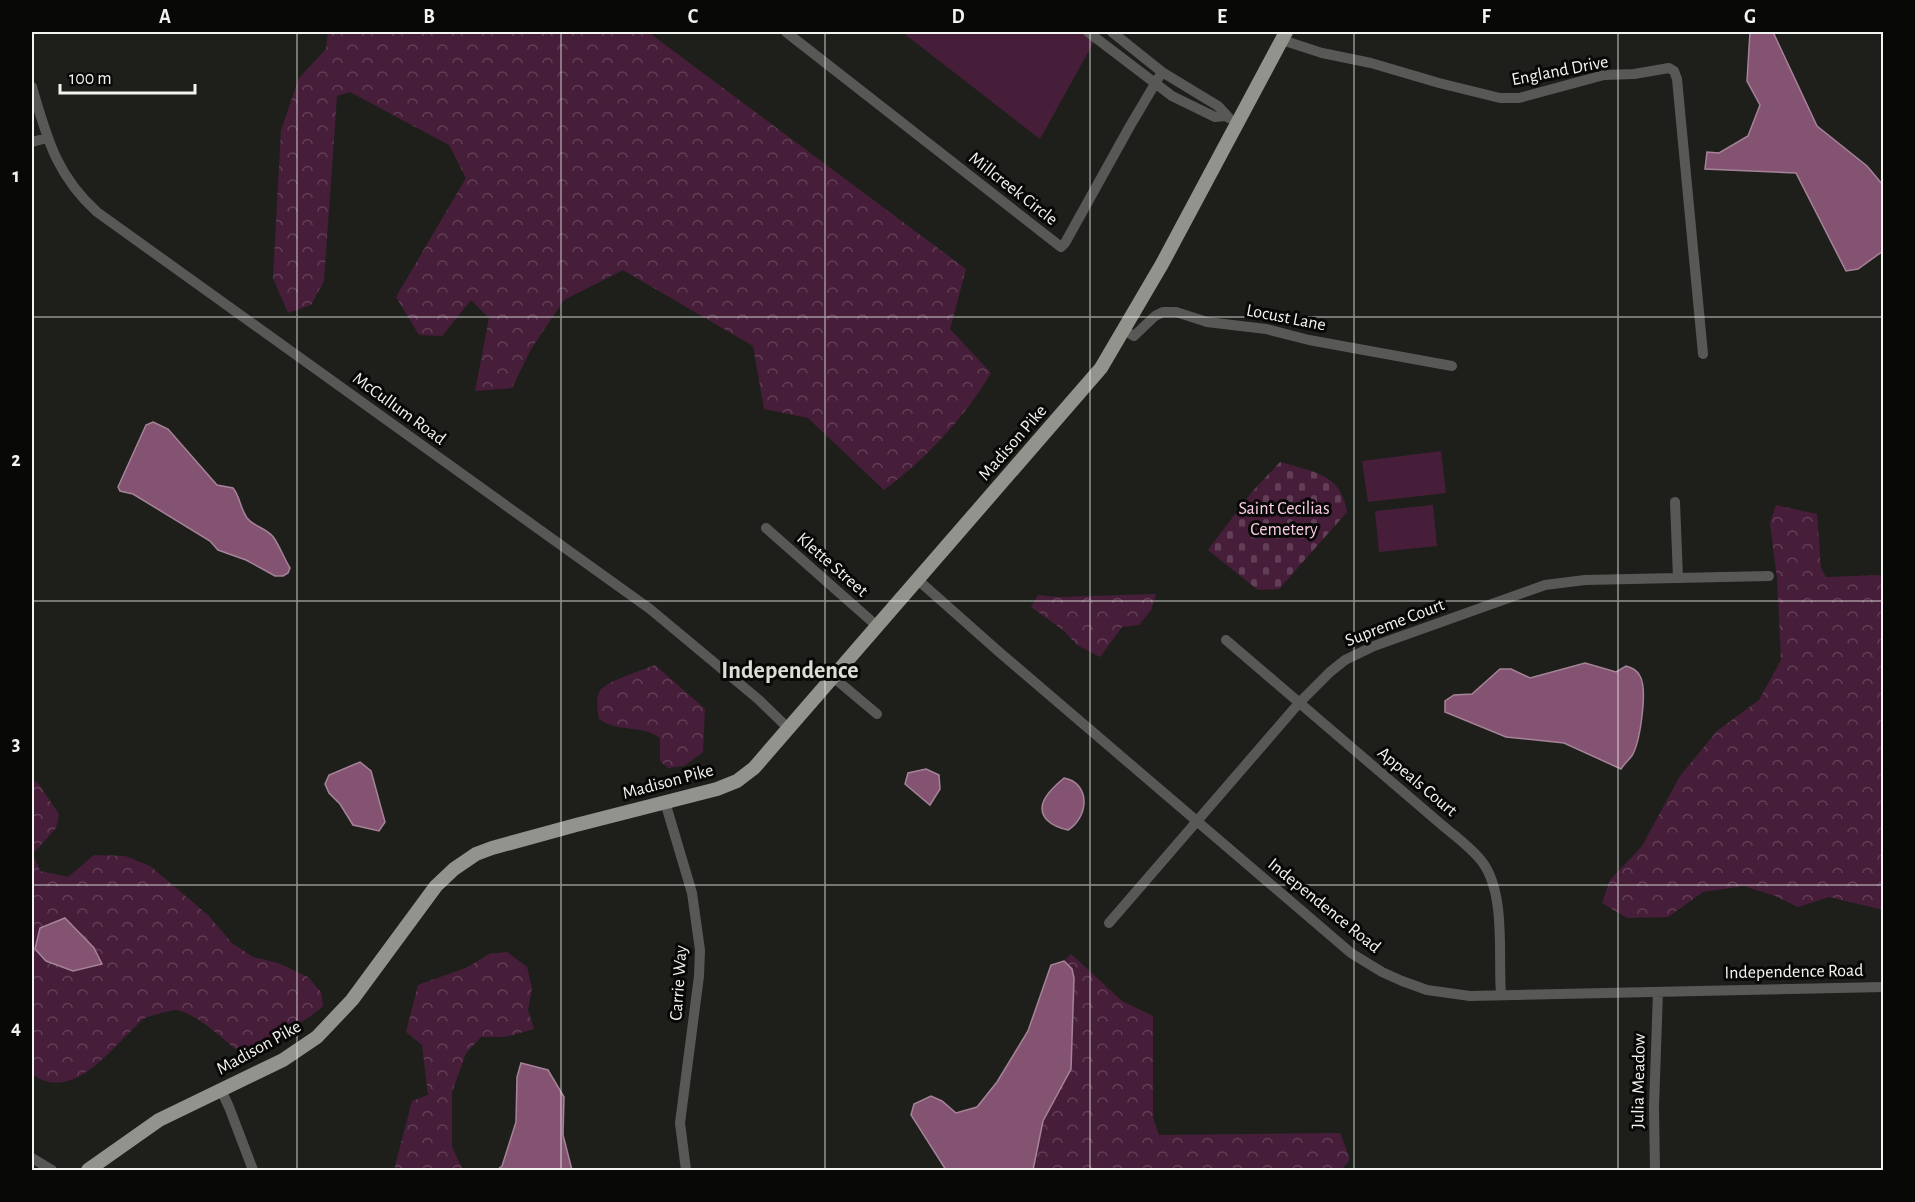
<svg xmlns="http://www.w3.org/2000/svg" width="1915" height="1202" font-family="'Alegreya Sans',sans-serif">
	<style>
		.green { fill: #471e39 }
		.forest { fill: url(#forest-crowns) }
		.cemetery { fill: url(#cemetery-stones) }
		.water { fill: #845372; stroke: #a58398; stroke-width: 1.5 }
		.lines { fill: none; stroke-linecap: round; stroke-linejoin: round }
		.minor { stroke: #585956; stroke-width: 10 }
		.major { stroke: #92938d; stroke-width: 14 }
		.grid { fill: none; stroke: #f3f4f0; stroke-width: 1.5; stroke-opacity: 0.55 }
		.labels { text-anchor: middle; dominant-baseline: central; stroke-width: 6; stroke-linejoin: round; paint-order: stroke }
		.street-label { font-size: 18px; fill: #f3f4f0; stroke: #080907 }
		.park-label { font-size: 18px; fill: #fbcce8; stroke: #080907 }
		.district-label { font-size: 24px; font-weight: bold; fill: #dcded6; stroke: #080907 }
		.neatline { fill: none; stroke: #f3f4f0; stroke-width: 2 }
		.grid-label { font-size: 20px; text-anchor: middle; font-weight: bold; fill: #f3f4f0 }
	</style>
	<defs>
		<pattern id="forest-crowns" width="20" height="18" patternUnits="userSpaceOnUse" patternTransform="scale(1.5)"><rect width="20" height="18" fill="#471e39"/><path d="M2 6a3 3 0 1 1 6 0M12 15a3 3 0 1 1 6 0" fill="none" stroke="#623f56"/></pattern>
		<pattern id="cemetery-stones" width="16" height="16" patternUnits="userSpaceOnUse" patternTransform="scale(1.5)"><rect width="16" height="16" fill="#471e39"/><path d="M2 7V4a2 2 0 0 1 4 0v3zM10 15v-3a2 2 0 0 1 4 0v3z" fill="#623f56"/></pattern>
	</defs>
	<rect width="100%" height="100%" fill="#1e1f1a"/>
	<!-- green -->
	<path class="green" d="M902,32H1088L1096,38L1040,139Z
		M1441,451L1446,493L1368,502L1362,461Z
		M1433,505L1437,546L1379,552L1375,511Z"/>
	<!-- forest -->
	<path class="forest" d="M328,32H648L966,269L950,329L991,373C965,417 925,460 884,490L808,418L764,409L753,346L623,270L564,300L531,349L512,388L475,391L489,318L471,300L442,336L419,335L396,297L466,178L449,145L350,92L337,96L324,281L311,305L288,313L273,278L281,130L299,78L326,49Z
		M1776,505L1817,514L1821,568L1826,577L1883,575V910L1829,897L1798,907L1775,896L1744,886L1703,892L1668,917L1627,918L1602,903L1610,880L1642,846L1680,776L1717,731L1759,700L1781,660L1777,578L1770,523Z
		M1156,594L1151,610L1139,625L1122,627L1100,657L1077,645L1063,630L1031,607L1038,595L1058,597Z
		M655,665L705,709L703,752L684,766L668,768L660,761V738C641,724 618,733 599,719C598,711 595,699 600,691C606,681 643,670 655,665Z
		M32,779L38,783L59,814L56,828L33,854L40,871L68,877L94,855L125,856L150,866L208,915L232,943L253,957L278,963L308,977L321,992L323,1006C300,1028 268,1036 241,1054C227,1042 195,1012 176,1010C172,1010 149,1016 145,1018C140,1021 135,1027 131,1031C106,1055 70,1102 32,1074Z
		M507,952L527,967L532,988L528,1010L534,1029L505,1037H481L466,1053L452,1092V1147L463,1170H394L412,1101L428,1095L422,1045L406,1032L418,985L468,967L489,954Z
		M1071,954L1122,1001L1153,1016V1117L1159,1135L1340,1133L1350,1159L1342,1170H1033L1043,1121L1071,1069L1072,969L1064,961Z"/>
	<!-- cemetery -->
	<path class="cemetery" d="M1280,462C1313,472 1341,473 1347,512L1279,589L1258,590L1208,550L1251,493Z"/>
	<!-- water -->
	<path class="water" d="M1750,32H1773L1817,126L1867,166L1883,185V251L1858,269L1846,271L1796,173L1705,169L1707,152L1719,153L1748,136L1760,105L1747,81Z
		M153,422L168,429L217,485L233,488C240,496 240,508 247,518C254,527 267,528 274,538C280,547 284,558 290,568L288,573L283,576H275L246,560L218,550L210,541L133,494L120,491L118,487L146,425Z
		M1585,663L1616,672L1626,666C1632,668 1637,670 1640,676C1648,690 1640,740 1633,754C1630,759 1624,764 1621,769L1564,743L1506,737L1445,712V701L1454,695L1472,694L1500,669H1511L1530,678Z
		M360,762L371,771L385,822L379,831L353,825L340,804L329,793L325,784L329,775Z
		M926,769L939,775L940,789L930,805L905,784L908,773Z
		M1064,778C1091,783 1089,817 1068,830C1059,828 1053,826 1047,820C1033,805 1052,788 1064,778Z
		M65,918L94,948L102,964L73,971L46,961L35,949L40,928Z
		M1064,961L1072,969L1074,978L1071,1069L1043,1121L1033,1170H946L911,1115L914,1104L931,1096L942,1101L956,1113L977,1107L997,1082L1028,1031L1051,965Z
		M521,1063L548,1070L564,1097L563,1135L572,1170H497L502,1166L516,1122L517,1077Z"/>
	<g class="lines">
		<!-- minor -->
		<path class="minor" d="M786,32L1061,247L1065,243L1130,126L1162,72
			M1088,32L1172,96L1215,117L1225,116
			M1112,32L1162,72L1218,106L1229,118
			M1282,40L1322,53L1371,63L1439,83L1500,98H1519L1604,75L1634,74L1669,68L1674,71L1677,79L1703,354
			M32,87C47,138 56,175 97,212L650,609L758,699L789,729
			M32,142L47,138
			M1124,330L1134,336L1155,316L1163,312H1176L1207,322L1266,329L1309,340L1452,366
			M1675,502L1678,578
			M766,528L877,626
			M918,580L998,651L1351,953L1382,972L1402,981L1427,990L1470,996L1884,987
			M1226,640L1442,825C1456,837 1473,849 1483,863C1506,895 1498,957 1501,995
			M833,677L877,714
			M665,802L692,893L700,950L699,976L680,1123L686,1170
			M1109,923L1299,703L1330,672L1345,660L1374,646L1545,585L1585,580L1769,576
			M221,1090L229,1107L253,1170
			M32,1158L52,1170
			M1655,1170L1654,1107L1658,992"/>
		<!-- major -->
		<path class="major" d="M88,1170L159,1120L283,1060L317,1037L352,1000L436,886L454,869L476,854L492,848L576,825L717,789L737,781L754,768L1101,368L1162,264L1286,32"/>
	</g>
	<!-- grid -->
	<path class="grid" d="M297,32V1170M561,32V1170M825,32V1170M1090,32V1170M1354,32V1170M1618,32V1170M32,317H1884M32,601H1884M32,885H1884"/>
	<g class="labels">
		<!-- street labels -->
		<g class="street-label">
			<text transform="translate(1560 71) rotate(-11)">England Drive</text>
			<text transform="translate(1013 189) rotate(38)">Millcreek Circle</text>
			<text transform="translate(1286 318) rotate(11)">Locust Lane</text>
			<text transform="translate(399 409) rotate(36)">McCullum Road</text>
			<text transform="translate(1013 443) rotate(-49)">Madison Pike</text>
			<text transform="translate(832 565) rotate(41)">Klette Street</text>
			<text transform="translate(1395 623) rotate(-21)">Supreme Court</text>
			<text transform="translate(668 782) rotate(-15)">Madison Pike</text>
			<text transform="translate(1417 782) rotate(40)">Appeals Court</text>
			<text transform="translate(1324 906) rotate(39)">Independence Road</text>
			<text transform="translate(1794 972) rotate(-1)">Independence Road</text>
			<text transform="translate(679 983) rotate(-86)">Carrie Way</text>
			<text transform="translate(259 1048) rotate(-29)">Madison Pike</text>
			<text transform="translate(1639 1081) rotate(-89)">Julia Meadow</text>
		</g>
		<!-- park labels -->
		<g class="park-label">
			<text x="1284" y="509">Saint Cecilias<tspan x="1284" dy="21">Cemetery</tspan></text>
		</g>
		<!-- district labels -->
		<g class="district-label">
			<text x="790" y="671">Independence</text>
		</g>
	</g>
	<!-- border -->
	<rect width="1915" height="1202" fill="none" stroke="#080907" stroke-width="66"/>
	<!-- scale -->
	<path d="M60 84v9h135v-9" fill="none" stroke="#f3f4f0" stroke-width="3"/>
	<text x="69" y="84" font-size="18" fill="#f3f4f0" stroke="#080907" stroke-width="4.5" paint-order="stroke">100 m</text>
	<rect x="33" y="33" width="1849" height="1136" class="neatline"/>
	<g class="grid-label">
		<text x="165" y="23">A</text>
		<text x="429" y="23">B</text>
		<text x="693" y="23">C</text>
		<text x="958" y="23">D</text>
		<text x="1222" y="23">E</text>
		<text x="1486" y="23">F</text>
		<text x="1750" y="23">G</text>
		<text x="16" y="182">1</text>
		<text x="16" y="466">2</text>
		<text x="16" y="750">3</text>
		<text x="16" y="1034">4</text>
	</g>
</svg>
